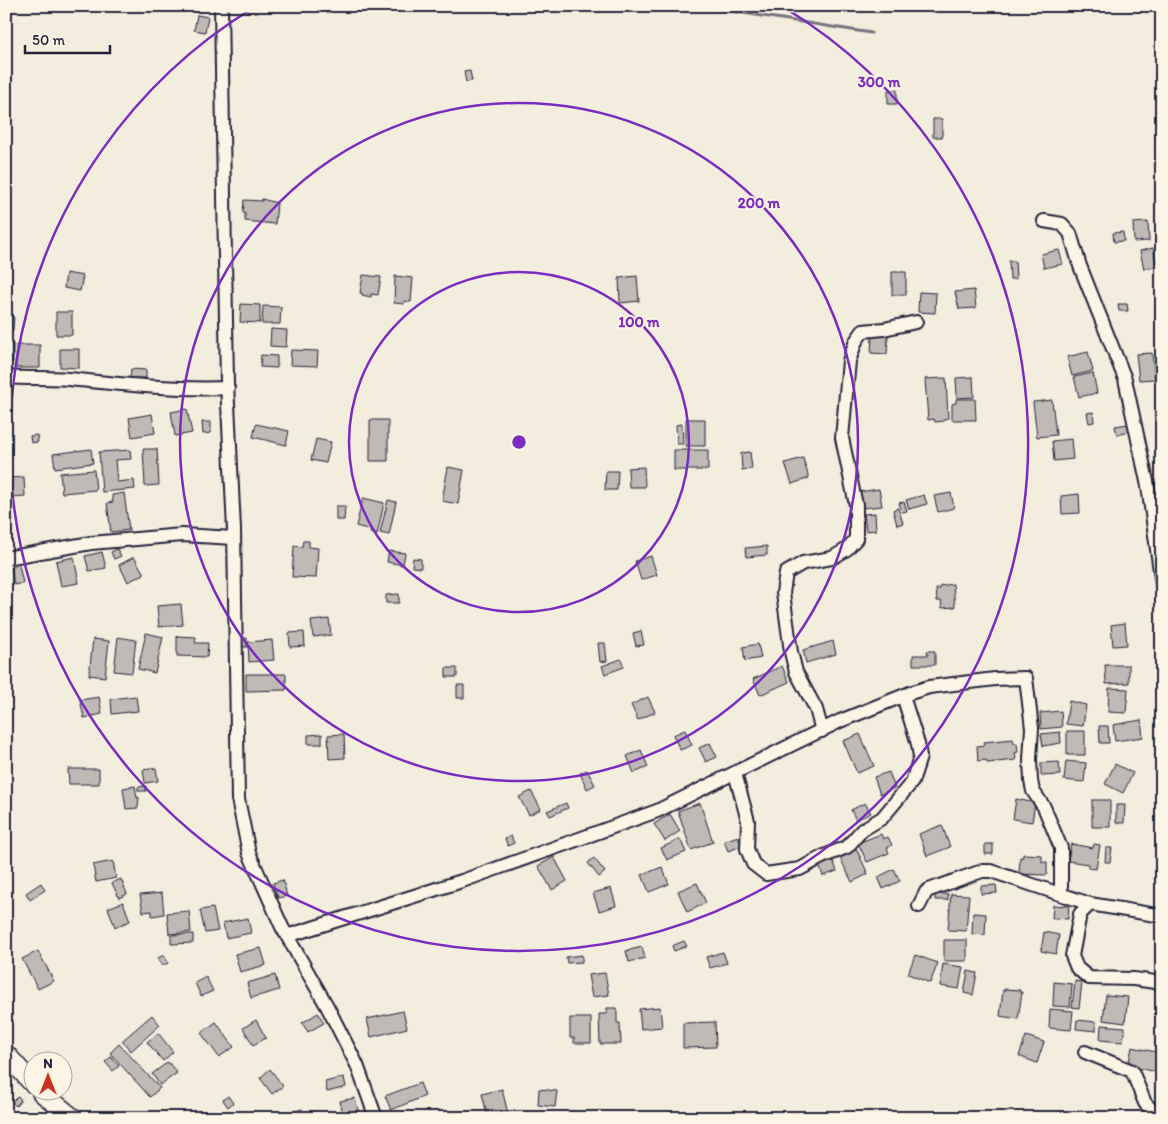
<svg xmlns="http://www.w3.org/2000/svg" width="1168" height="1124" font-family="Itim,sans-serif">
	<style>
		.lines { fill: none; stroke-linecap: round; stroke-linejoin: round }
		.stream { stroke: #75727b; stroke-width: 3 }
		.building { fill: #bfbab6; stroke: #22223b }
		.street-casing { stroke: #22223b; stroke-width: 16 }
		.secondary-casing { stroke: #22223b; stroke-width: 21 }
		.street { stroke: #fcf5e5; stroke-width: 12 }
		.secondary { stroke: #fcf5e5; stroke-width: 18 }
		.ring { fill: none; stroke: #7b2cbf; stroke-width: 2.5 }
		.centre { fill: #7b2cbf; stroke: #fcf5e5; stroke-width: 2.5 }
		.ring-label { font-size: 15px; text-anchor: middle; font-weight: bold; fill: #7b2cbf; stroke: #fcf5e5; stroke-width: 4; stroke-linejoin: round; paint-order: stroke }
	</style>
	<rect width="100%" height="100%" fill="#f3edde"/>
	<filter id="ink" filterUnits="userSpaceOnUse"><feTurbulence type="fractalNoise" baseFrequency=".02" numOctaves="2"/><feDisplacementMap in="SourceGraphic" scale="10" xChannelSelector="R" yChannelSelector="G"/><feConvolveMatrix kernelMatrix="1 2 1 2 8 2 1 2 1" color-interpolation-filters="sRGB"/></filter>
	<g filter="url(#ink)">
		<g class="lines">
			<!-- stream -->
			<path class="stream" d="M699,6L871,33"/>
		</g>
		<!-- building -->
		<path class="building" d="M197,15L208,17L205,32L194,30Z
			M470,71L472,81L466,82L464,72Z
			M888,90H897V104H888Z
			M933,119H942V137H933Z
			M262,199L277,203L275,224L245,221V213H243L244,200L262,201Z
			M1148,222L1149,241L1134,242L1133,223Z
			M1123,232L1124,241L1114,242L1113,233Z
			M1153,248L1157,266L1144,269L1140,251Z
			M1059,250L1063,264L1044,268L1041,254Z
			M1009,261H1015L1016,279H1010Z
			M892,272H906V295H892Z
			M66,273L83,276L80,291L64,288Z
			M363,275L381,277L378,295L371,294V297L362,295V293H360Z
			M395,276L413,278L411,302L404,301V304L394,303Z
			M637,276L639,301L620,303L619,278Z
			M974,290L976,308L959,309L955,292Z
			M919,292L936,293L935,313L918,312Z
			M241,304L260,305V323L240,322Z
			M1118,304H1127L1128,311H1119Z
			M263,306L281,307L280,324H262Z
			M56,312H72V335H56Z
			M10,317H14L13,330L9,329Z
			M271,329L287,330L286,347L270,346Z
			M872,336H888L887,354L871,353Z
			M6,344H13V362H6Z
			M16,345H40V368H16Z
			M60,349H79V368L60,367Z
			M291,350L318,351L317,366L290,365Z
			M1088,352L1093,371L1072,376L1067,357Z
			M1152,353L1155,379L1139,380L1136,354Z
			M261,355L277,356V368L260,367Z
			M131,369L146,370V378H130Z
			M1093,373L1097,393L1079,397L1074,377Z
			M973,377L974,397L957,398L956,378Z
			M946,378L948,418L944,419V421L935,422L934,419L928,420L925,379Z
			M956,399H975L976,420H952V404L956,403Z
			M1052,400L1056,435L1037,437L1033,402Z
			M187,409L192,433L175,436L171,412Z
			M1093,412L1094,422L1089,423L1087,413Z
			M152,414L155,433L132,437L129,418Z
			M686,419H705V446H686Z
			M370,420H388V461H370Z
			M202,422H211V433L203,434Z
			M256,424L289,431L286,445L253,437Z
			M682,424L683,444H677L676,425Z
			M1128,424L1129,432L1117,435L1115,426Z
			M37,435L38,442L31,443L30,436Z
			M316,439L331,442L326,463L311,460Z
			M1071,439L1073,459L1054,461L1052,441Z
			M91,449L93,463L55,468L53,454Z
			M143,449H157L159,485L145,486Z
			M130,450L131,459L115,460L117,482L134,480L135,489L102,492L99,452Z
			M674,450H708V470H674Z
			M750,452L752,469L742,470L741,453Z
			M803,458L809,478L792,484L785,463Z
			M448,467L464,470L458,504L442,501Z
			M644,467L645,487H629L628,468Z
			M94,470L96,490L62,493L60,473Z
			M606,471H618L617,490H605Z
			M24,477L25,496L12,497L10,478Z
			M879,489L882,506L862,508L859,492Z
			M124,493L129,530L111,532L107,503L113,502L112,495Z
			M951,493L954,508L938,512L934,496Z
			M1079,494L1080,513L1062,514L1061,496Z
			M924,495L927,504L909,509L906,500Z
			M363,498L384,503L377,535L370,533L371,530L356,526Z
			M388,500L396,502L389,535L380,533Z
			M904,502L907,511L902,512L899,503Z
			M6,504H12L13,524L6,525Z
			M336,506H345L344,520H336Z
			M898,508L903,523L897,525L893,510Z
			M875,513L876,530L866,531L864,514Z
			M303,541H309V547L318,548L316,578L292,577L294,546L302,547Z
			M767,546V555L746,557L745,548Z
			M117,549L121,556L114,559L111,552Z
			M389,551L405,553L403,565L387,562Z
			M102,552L106,568L89,571L85,556Z
			M651,556L657,575L641,580L635,561Z
			M74,557L79,583L61,586L56,561Z
			M134,557L144,574L128,582L119,565Z
			M413,558L421,559V568L412,567Z
			M19,565L23,583L14,585L11,567Z
			M953,584L955,607L942,608L941,601H937L936,589H940V586Z
			M399,594V603H386V595Z
			M181,604L183,625L159,627L157,606Z
			M329,619L331,635L313,637L311,621Z
			M1125,623L1127,645L1113,646L1111,625Z
			M641,631L644,645L636,646L633,633Z
			M304,632L305,646L290,647L289,633Z
			M146,633L163,637L155,673L138,669Z
			M177,636L196,637L195,643H208L207,657L177,656Z
			M118,637L136,640L132,673L114,671Z
			M241,638H247V647H241Z
			M93,639L109,641L105,677L89,675Z
			M272,640L274,660L249,662L248,642Z
			M833,641L836,654L806,663L803,650Z
			M598,643H605L607,661L600,662Z
			M758,644L761,658L745,661L743,647Z
			M927,651H935V665H913V655H928Z
			M621,659L624,667L605,674L602,666Z
			M1105,665H1129V683L1106,684Z
			M782,666L789,682L760,695L753,679Z
			M446,668H457V677H446Z
			M246,674H286V690L246,691Z
			M457,685H464V698H457Z
			M1109,688L1128,689L1126,713L1108,712Z
			M136,696L138,711L112,714L111,699Z
			M99,697L102,714L84,718L80,700Z
			M648,697L655,712L638,720L631,705Z
			M1069,701L1086,705L1083,726L1066,724Z
			M1061,711L1062,727L1041,729L1040,713Z
			M1141,720L1143,737L1115,741L1113,725Z
			M1099,726H1108L1109,743H1100Z
			M685,730L692,745L680,750L673,735Z
			M1067,731H1085V755H1067Z
			M1060,732L1061,743L1043,746L1041,734Z
			M322,734V744H308V735Z
			M344,734L345,758L329,759L328,735Z
			M860,734L874,766L857,773L843,741Z
			M1013,739L1014,743H1017L1018,752L1015,753L1016,760L987,763L986,760L978,761L977,746L985,745L984,742Z
			M710,743L717,757L706,762L699,748Z
			M641,750L648,767L634,773L627,756Z
			M1066,761L1086,763L1084,782L1064,780Z
			M1059,762L1060,775L1041,776V763Z
			M1115,764L1133,773L1123,793L1105,784Z
			M156,768L158,781L145,783L143,770Z
			M68,769H99V784H69Z
			M587,770L595,785L587,789L580,773Z
			M889,772L895,788L880,794L874,777Z
			M135,786L137,798L139,797L138,808L126,809L123,788Z
			M146,786V791H138V787Z
			M531,791L541,809L529,815L519,797Z
			M1016,799L1035,803L1032,822L1013,819Z
			M1092,800H1110V827H1092Z
			M566,803L568,808L550,816L547,811Z
			M700,803L713,842L691,850L678,811Z
			M865,803L871,813L856,820L851,810Z
			M1116,805H1125L1124,823H1116Z
			M670,814L680,831L665,841L654,824Z
			M942,825L950,847L927,856L919,834Z
			M881,834L883,839L888,837L892,845L887,848L889,853L867,862L858,843Z
			M511,836L514,843L508,846L505,839Z
			M738,836L742,846L728,851L724,841Z
			M680,839L686,852L667,860L661,848Z
			M985,844H993V854H985Z
			M1071,844L1093,848L1094,844L1100,845L1096,869L1088,868V864L1068,861Z
			M856,848L868,874L852,882L839,856Z
			M1106,848H1112L1110,862H1105Z
			M1023,854L1042,855V862H1047V875L1019,874L1020,857H1023Z
			M554,857L567,881L552,890L538,866Z
			M594,858L605,872L599,877L588,863Z
			M113,861L116,878L96,882L93,865Z
			M833,861L837,871L823,876L819,865Z
			M662,867L669,884L649,892L642,875Z
			M894,869L900,881L883,889L878,877Z
			M121,879L127,894L119,898L112,883Z
			M283,880L287,896L278,898L273,883Z
			M41,883L45,890L30,900L26,893Z
			M697,883L706,903L687,912L678,891Z
			M996,885L997,893L981,894V886Z
			M611,888L616,906L599,911L593,893Z
			M162,893L164,914L152,916V911L143,912L140,895Z
			M935,894H948V900H935Z
			M951,894L969,895L966,931L948,930Z
			M123,902L130,921L115,927L108,908Z
			M1053,905L1069,906L1068,919L1052,918Z
			M213,908L218,931L205,933L200,910Z
			M189,911L191,932L169,934L167,913Z
			M973,913L986,914L985,935L972,934Z
			M248,918L251,933L226,938L223,923Z
			M1044,932L1059,935L1056,954L1041,951Z
			M193,934V943L171,944V935Z
			M944,940H967V961H944Z
			M684,941L687,946L674,951L672,946Z
			M642,947L645,958L629,962L626,951Z
			M261,948L266,965L240,972L235,954Z
			M38,951L54,981L38,989L22,959Z
			M723,952L727,963L710,968L706,957Z
			M164,955L168,963L162,966L158,958Z
			M582,955V962L567,963L566,957Z
			M915,955L938,963L930,983L908,974Z
			M943,964L963,967L959,989L940,986Z
			M968,971L977,973L973,995L964,993Z
			M605,973L609,995L592,997L588,975Z
			M275,975L279,990L251,998L247,983Z
			M206,977L213,991L201,996L195,983Z
			M1075,981L1082,982L1079,1008L1072,1007Z
			M1054,982L1072,984L1070,1007L1053,1006Z
			M1005,989L1020,990L1019,992H1022L1018,1019L1000,1016L1003,990H1005Z
			M1106,995L1128,997L1125,1023L1103,1020Z
			M660,1007L662,1027L641,1029L639,1009Z
			M607,1008H617V1023H620L621,1044H600L599,1014H607Z
			M1050,1009L1073,1011L1071,1030L1049,1028Z
			M403,1011L407,1028L371,1037L367,1019Z
			M318,1013L324,1023L308,1032L302,1023Z
			M152,1015L160,1025L131,1051L122,1041Z
			M570,1018H591V1043H574V1038H570Z
			M256,1020L266,1038L253,1045L243,1028Z
			M1077,1020L1096,1022V1031L1076,1029Z
			M216,1022L234,1047L219,1057L201,1033Z
			M715,1022L716,1047L683,1048V1023Z
			M1101,1025L1125,1027L1123,1042L1100,1040Z
			M158,1033L173,1052L163,1061L147,1042Z
			M1026,1036L1044,1042L1037,1063L1019,1056Z
			M119,1044L160,1088L150,1097L110,1053Z
			M1132,1047L1161,1053L1157,1072L1128,1066Z
			M111,1057L119,1066L113,1071L105,1062Z
			M168,1062L177,1073L160,1085L152,1074Z
			M270,1069L283,1086L272,1094L260,1078Z
			M344,1077L346,1087L327,1092L325,1082Z
			M420,1083L425,1096L391,1110L385,1096Z
			M502,1089L509,1118H488L482,1094Z
			M539,1089L557,1091L555,1107L538,1105Z
			M18,1096L21,1100L16,1106L12,1102Z
			M228,1096L233,1103L228,1107L223,1100Z
			M355,1098L359,1114L344,1118L340,1101Z
			M302,1109L305,1118H275V1117Z
			M1108,1112L1122,1118H1105Z"/>
		<g class="lines">
			<defs>
				<path id="street" d="M221,6L227,383L234,530L238,799L249,853L282,927L327,1006L357,1065L376,1118
					M1044,221L1062,224L1070,233L1080,266L1125,379L1148,486L1162,585
					M6,377C30,379 55,377 79,380C129,385 177,390 228,388
					M6,558L91,543L182,535L234,538
					M822,731L816,709L796,672L791,652L783,593L786,573L803,563L832,558L847,549L856,539V505L842,438L849,361L856,341L863,331L884,329L916,322
					M735,773L748,821L747,849L753,864L766,874L800,869L822,857L847,847L862,830L882,818L912,782L920,757L918,744L903,696
					M1090,904L1080,914L1072,956L1077,968L1089,978L1134,979L1162,983
					M919,906L926,892L929,890L982,871H991L1090,904L1162,916
					M287,936L462,881L657,811L840,721L910,693L929,687L995,679L1026,678L1032,728L1030,759L1031,781L1033,791L1044,807L1061,848V894
					M1085,1052L1132,1071L1145,1103L1160,1118"/>
				<path id="secondary" d="M6,1054L32,1083
					M41,1092L73,1118"/>
			</defs>
			<!-- street casing -->
			<use href="#street" class="street-casing"/>
			<!-- secondary casing -->
			<use href="#secondary" class="secondary-casing"/>
			<!-- street -->
			<use href="#street" class="street"/>
			<!-- secondary -->
			<use href="#secondary" class="secondary"/>
		</g>
	</g>
	<!-- distance rings -->
	<g class="ring">
		<circle cx="519" cy="442" r="170"/>
		<circle cx="519" cy="442" r="339"/>
		<path d="M785 8A509 509 0 1 1 253 8"/>
	</g>
	<circle cx="519" cy="442" r="8" class="centre"/>
	<g class="ring-label">
		<text x="879" y="87">300 m</text>
		<text x="759" y="208">200 m</text>
		<text x="639" y="327">100 m</text>
	</g>
	<!-- margin -->
	<rect width="1168" height="1124" fill="none" stroke="#fcf5e5" stroke-width="25"/>
	<rect x="12" y="12" width="1143" height="1099" fill="none" stroke="#22223b" stroke-width="2" filter="url(#ink)"/>
	<!-- north arrow -->
	<g transform="translate(48 1076)"><circle r="24" fill="#fcf5e5" stroke="#a5a1a1"/>
	<path d="M0-4L9 19L0 12L-9 19Z" fill="#c8321e"/>
	<text y="-8" font-size="14" font-weight="bold" text-anchor="middle" fill="#22223b">N</text>
	</g>
	<!-- scale -->
	<path d="M25 45v8h85v-8" fill="none" stroke="#22223b" stroke-width="2.5"/>
	<text x="32" y="45" font-size="15" fill="#22223b" stroke="#fcf5e5" stroke-width="4" paint-order="stroke">50 m</text>
</svg>
